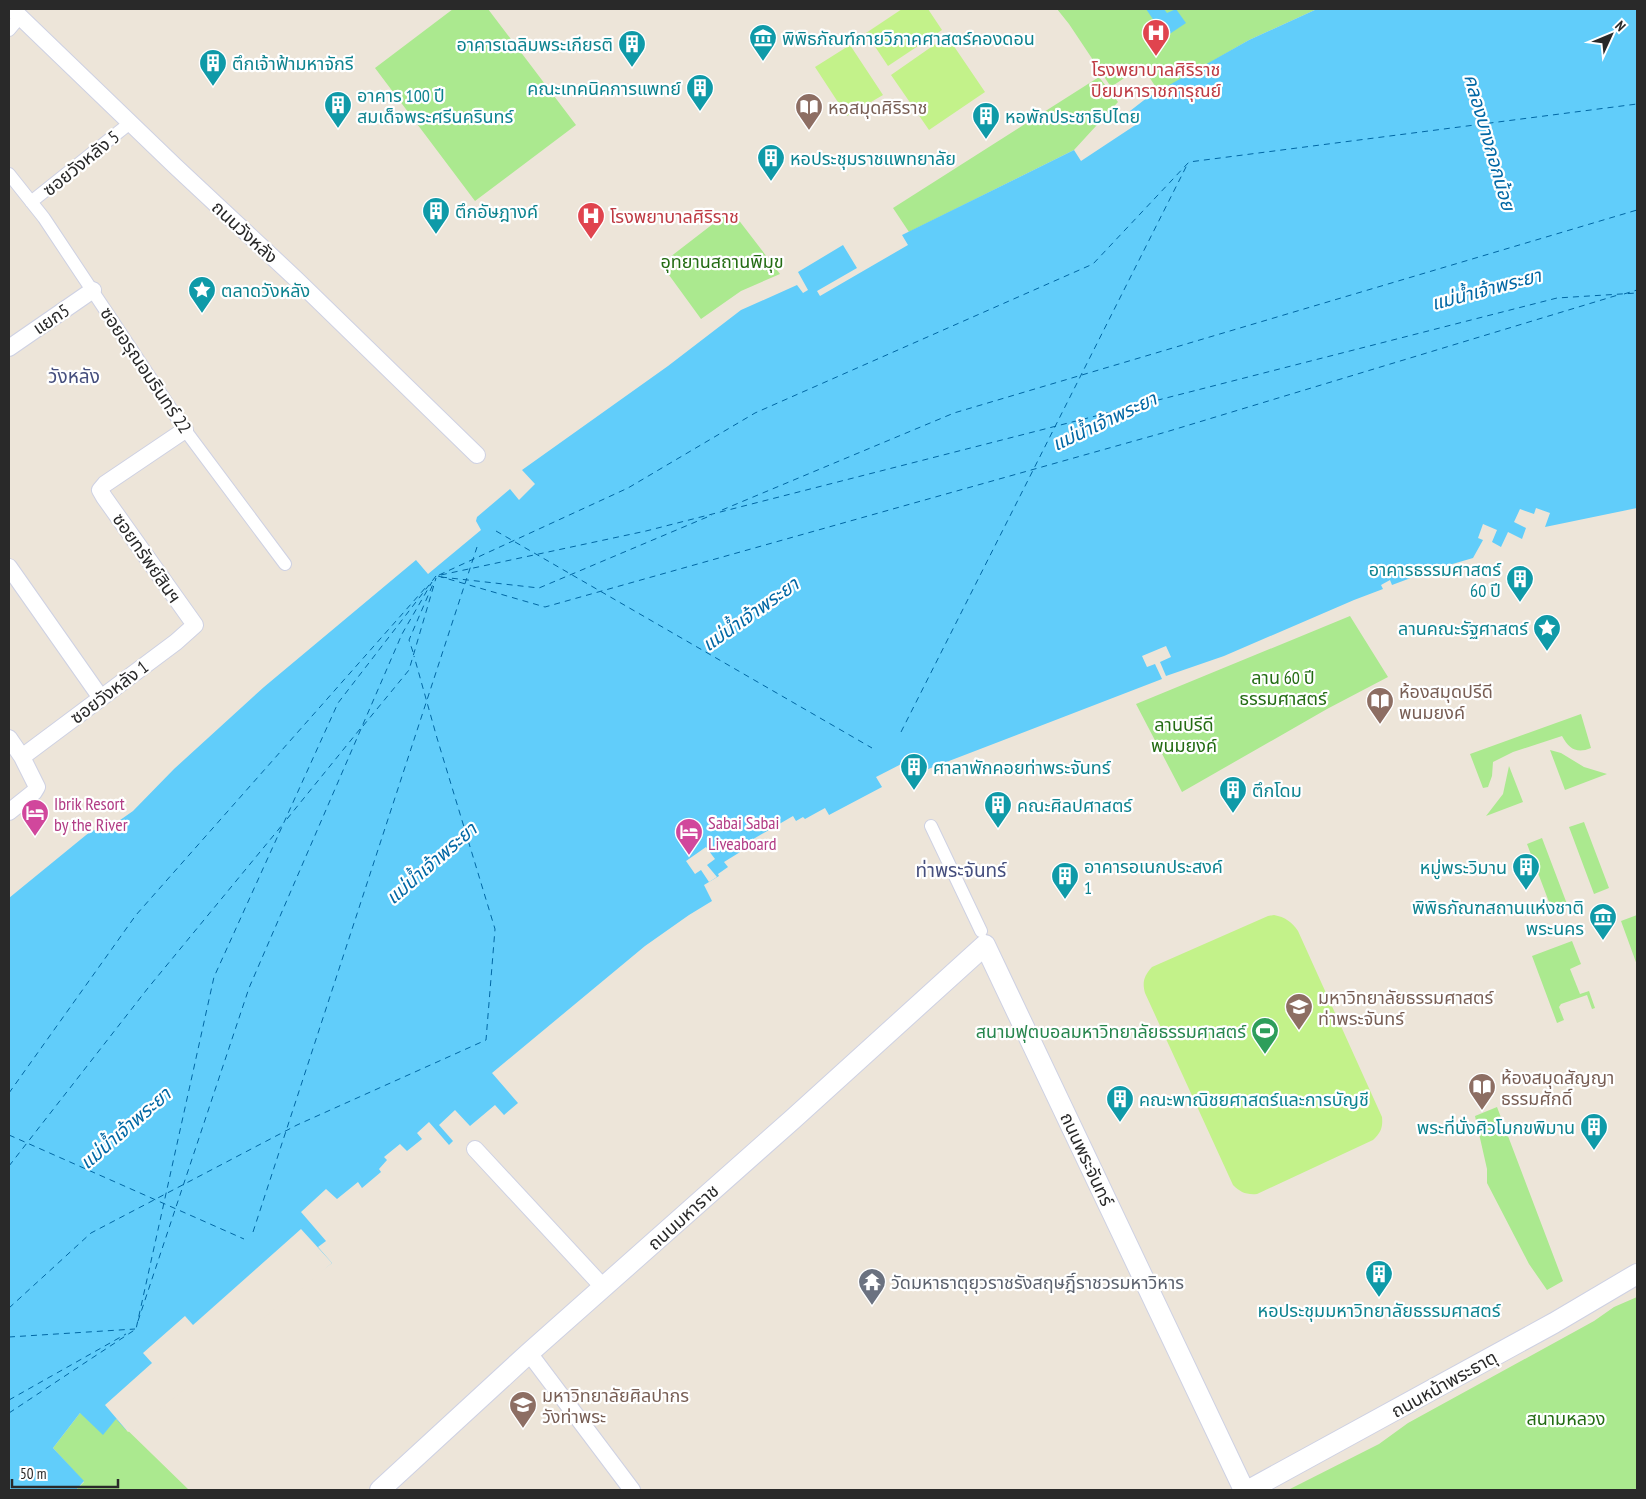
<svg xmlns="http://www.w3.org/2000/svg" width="1646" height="1499" font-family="'PT Sans Narrow','Noto Sans Thai',sans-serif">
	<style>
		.green { fill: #abe98f }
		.pitch { fill: #c3f28a }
		.water { fill: #61cdfa }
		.pier { fill: #ede5d9 }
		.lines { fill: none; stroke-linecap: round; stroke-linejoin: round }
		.ferry { stroke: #0167a4; stroke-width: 1; stroke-dasharray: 6 5; stroke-linecap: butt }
		.pedestrian-casing { stroke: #ced1e3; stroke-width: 14 }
		.minor-casing { stroke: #ced1e3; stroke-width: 18 }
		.tertiary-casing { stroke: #ced1e3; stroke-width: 22 }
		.pedestrian { stroke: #fff; stroke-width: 12 }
		.minor { stroke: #fff; stroke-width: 16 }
		.tertiary { stroke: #fff; stroke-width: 20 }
		.labels { text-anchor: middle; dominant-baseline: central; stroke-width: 4.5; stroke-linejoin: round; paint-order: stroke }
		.culture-label { font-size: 18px; fill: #0d838f; stroke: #fff; text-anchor: start }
		.health-label { font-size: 18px; fill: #be3a42; stroke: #fff }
		.education-label { font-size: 18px; fill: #785e54; stroke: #fff; text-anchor: start }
		.street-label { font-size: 18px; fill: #292929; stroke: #fff }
		.park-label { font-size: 18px; fill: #236c13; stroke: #fff }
		.hotel-label { font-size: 18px; fill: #b23c85; stroke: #fff; text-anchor: start }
		.leisure-label { font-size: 18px; fill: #27864d; stroke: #fff; text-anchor: end }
		.worship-label { font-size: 18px; fill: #5b616d; stroke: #fff; text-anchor: start }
		.water-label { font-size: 19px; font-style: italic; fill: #0167a4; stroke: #fff }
		.neighbourhood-label { font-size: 19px; fill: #454e7d; stroke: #fff }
	</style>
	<rect width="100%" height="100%" fill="#ede5d9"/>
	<!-- green -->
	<path class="green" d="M453,9H488L576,125L475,201L375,68Z
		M1057,9H1317L1249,40L1159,92L1142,66L1111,87L1069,24Z
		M1099,77L1118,102L1074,150L909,232L893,208Z
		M731,210L780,274L741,291L701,319L661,264Z
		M1350,616L1388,677L1327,709L1182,792L1136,704Z
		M1581,714L1591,748C1577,754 1569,749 1562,736L1513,752L1493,762L1492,776L1488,787L1483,788L1470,754Z
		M1550,750L1561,753L1584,767L1607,774L1565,790Z
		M1509,766L1523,802L1486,816L1503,794Z
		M1584,822L1609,888L1594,894L1569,827Z
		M1542,838L1567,904L1552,910L1527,844Z
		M1637,915V965L1621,921Z
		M1572,941L1581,964L1570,969L1580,994L1589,991L1595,1008L1592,1009L1587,995L1561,1004L1559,1007L1564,1020L1557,1023L1532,956Z
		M1497,1107L1563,1281L1547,1290L1529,1264L1487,1183V1169L1475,1116Z
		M1637,1297V1490H1288L1379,1444L1408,1423L1594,1321L1614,1307Z
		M80,1413L116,1419L189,1490H76L84,1482L53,1448Z"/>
	<!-- pitch -->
	<path class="pitch" d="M902,9H928L942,30L888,66L866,33Z
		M947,36L985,92L929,130L891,75Z
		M850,45L883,95L847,116L815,67Z
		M1274,915C1285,917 1292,922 1298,931L1382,1117C1383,1127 1381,1133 1373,1140L1257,1194C1246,1195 1240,1192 1233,1185L1145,993C1142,982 1144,976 1152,967L1268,916Z"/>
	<!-- water -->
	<path class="water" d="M1146,9H1164L1167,13L1176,9L1186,23L1165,37Z
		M1317,9L1597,10L1637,9V508L1545,527L1550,513L1536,508L1534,514L1520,509L1514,522L1526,528L1522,539L1508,532L1501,547L1492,542L1497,530L1483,524L1478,538L1483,540L1473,558L1432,570L1392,585L1390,580L1381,585L1383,589L1354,600L1224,656L1166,676L1160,662L1171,657L1166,646L1142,656L1147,667L1155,664L1162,679L923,771L915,757L876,777L882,787L829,815L825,808L805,819L803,817L796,821L793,816L743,845L745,849L724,862L728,867L718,874L719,876L704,885L712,901L689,915L645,946L492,1073L518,1103L504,1115L495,1105L470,1126L455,1110L439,1125L453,1141L449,1145L429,1122L417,1133L422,1139L407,1151L400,1144L384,1157L387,1160L379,1169L381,1172L362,1188L358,1182L337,1199L326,1189L301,1212L326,1241L318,1247L332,1263L248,1326L126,1430L116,1419L103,1435L80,1413L53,1448L84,1481L76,1490H9V898L91,831L113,825L133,811L174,769L264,687L416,560L428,574L481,530L476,521L477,517L510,489L519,500L535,484L522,470L668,366L741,310L797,285L803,293L808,290L798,272L843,245L857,268L817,291L820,296L908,245L902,235L1074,150L1081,161L1137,124L1130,111L1148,97L1249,40Z"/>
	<!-- pier -->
	<path class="pier" d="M706,847L715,859L707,865L717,877L709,882L701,870L695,874L686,861Z
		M301,1229L332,1263L305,1286L250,1328L193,1382L162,1408L137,1427L128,1432L105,1405L152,1363L143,1353L185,1316L193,1325Z"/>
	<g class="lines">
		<!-- ferry -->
		<path class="ferry" d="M1624,294L1637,290
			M722,510L954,413L1637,210
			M496,531L872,748
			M439,575L628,488L755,413L1093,264L1189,162L1637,104
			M438,576L545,607L1166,432L1618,295
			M441,577L539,588L712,515
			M413,652L409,640L433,584
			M363,726L409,670L436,578
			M901,732L1187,165
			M287,819L360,729
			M9,1093L136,915L427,586
			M9,1135L244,1239
			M9,1166L148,988L283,824
			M253,1232L477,547
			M9,1308L91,1233L297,1125L486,1040L495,929L437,738L414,656
			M138,1321L249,988L402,634L432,582
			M9,1337L135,1329
			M9,1400L126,1334
			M9,1413L136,1329L214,977L338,703L436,576L646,531L1557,298L1637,293"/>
		<defs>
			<path id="pedestrian" d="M9,30L20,17
				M9,174L44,218L185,430L285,564
				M31,202L130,123
				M931,826L981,931"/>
			<path id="minor" d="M12,9L175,166L296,279L477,455
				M9,348L93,290
				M9,567L101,698
				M9,738L22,757L37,787L34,792L9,812
				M22,757L176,642L195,625L104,497L100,490L105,484L185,430
				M475,1149L604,1288
				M529,1353L632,1490"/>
			<path id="tertiary" d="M380,1490L529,1353L793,1119L985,945L1244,1490
				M1249,1490L1554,1323L1637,1274"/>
		</defs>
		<!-- pedestrian casing -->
		<use href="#pedestrian" class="pedestrian-casing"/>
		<!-- minor casing -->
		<use href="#minor" class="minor-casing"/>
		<!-- tertiary casing -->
		<use href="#tertiary" class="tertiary-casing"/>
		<!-- pedestrian -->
		<use href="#pedestrian" class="pedestrian"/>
		<!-- minor -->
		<use href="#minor" class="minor"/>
		<!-- tertiary -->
		<use href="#tertiary" class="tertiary"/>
	</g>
	<!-- icons -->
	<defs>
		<symbol id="hospital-pin" viewBox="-11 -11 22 30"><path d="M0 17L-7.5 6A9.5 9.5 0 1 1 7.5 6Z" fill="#e0444e" stroke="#fff"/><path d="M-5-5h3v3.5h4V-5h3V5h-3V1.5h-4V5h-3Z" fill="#fff"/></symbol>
		<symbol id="museum-pin" viewBox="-11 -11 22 30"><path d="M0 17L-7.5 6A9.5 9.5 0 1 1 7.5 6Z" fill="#0f9aa8" stroke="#fff"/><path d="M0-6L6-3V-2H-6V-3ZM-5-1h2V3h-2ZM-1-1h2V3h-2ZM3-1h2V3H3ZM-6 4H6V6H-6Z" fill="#fff"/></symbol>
		<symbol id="building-pin" viewBox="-11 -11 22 30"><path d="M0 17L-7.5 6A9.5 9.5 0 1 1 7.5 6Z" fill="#0f9aa8" stroke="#fff"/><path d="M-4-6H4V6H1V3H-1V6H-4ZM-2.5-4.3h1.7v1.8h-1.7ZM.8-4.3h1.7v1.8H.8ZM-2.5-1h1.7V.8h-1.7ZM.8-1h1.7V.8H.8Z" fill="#fff"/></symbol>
		<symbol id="library-pin" viewBox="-11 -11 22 30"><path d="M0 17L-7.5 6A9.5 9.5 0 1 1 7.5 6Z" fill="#8d6e63" stroke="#fff"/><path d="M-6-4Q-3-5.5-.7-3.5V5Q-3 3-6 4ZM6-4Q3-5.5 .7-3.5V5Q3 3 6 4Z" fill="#fff"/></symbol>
		<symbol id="sight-pin" viewBox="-11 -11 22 30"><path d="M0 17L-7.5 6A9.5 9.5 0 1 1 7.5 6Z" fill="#0f9aa8" stroke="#fff"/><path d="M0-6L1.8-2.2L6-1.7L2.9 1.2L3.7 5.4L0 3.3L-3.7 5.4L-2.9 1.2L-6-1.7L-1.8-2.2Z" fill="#fff"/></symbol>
		<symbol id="hotel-pin" viewBox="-11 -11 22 30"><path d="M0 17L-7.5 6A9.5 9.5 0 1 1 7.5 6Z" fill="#d1479c" stroke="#fff"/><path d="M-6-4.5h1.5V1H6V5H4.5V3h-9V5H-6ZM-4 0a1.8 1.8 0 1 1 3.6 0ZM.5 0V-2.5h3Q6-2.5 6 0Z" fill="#fff"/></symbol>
		<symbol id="university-pin" viewBox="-11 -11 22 30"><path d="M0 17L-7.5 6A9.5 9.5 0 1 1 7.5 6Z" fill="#8d6e63" stroke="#fff"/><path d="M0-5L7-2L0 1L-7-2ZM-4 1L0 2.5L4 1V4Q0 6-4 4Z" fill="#fff"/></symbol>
		<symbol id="stadium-pin" viewBox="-11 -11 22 30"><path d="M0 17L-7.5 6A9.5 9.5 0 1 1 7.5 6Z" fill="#2e9e5b" stroke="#fff"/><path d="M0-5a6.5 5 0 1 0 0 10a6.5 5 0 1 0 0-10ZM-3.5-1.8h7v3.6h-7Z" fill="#fff"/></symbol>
		<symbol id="temple-pin" viewBox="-11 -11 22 30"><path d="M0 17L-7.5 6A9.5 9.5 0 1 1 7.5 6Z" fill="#6b7280" stroke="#fff"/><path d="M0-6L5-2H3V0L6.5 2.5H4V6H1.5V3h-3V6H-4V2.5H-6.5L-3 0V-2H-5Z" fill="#fff"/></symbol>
	</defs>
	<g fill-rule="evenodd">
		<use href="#hospital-pin" x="1140" y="17" width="32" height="43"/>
		<use href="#museum-pin" x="747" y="22" width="32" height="43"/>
		<use href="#building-pin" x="616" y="28" width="32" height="43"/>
		<use href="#building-pin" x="197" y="47" width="32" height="43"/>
		<use href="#building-pin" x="684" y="72" width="32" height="43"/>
		<use href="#building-pin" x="322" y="89" width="32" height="43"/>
		<use href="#library-pin" x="793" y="91" width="32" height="43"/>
		<use href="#building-pin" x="970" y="100" width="32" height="43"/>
		<use href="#building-pin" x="755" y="142" width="32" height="43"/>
		<use href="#building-pin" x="420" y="195" width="32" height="43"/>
		<use href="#hospital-pin" x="575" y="200" width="32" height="43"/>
		<use href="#sight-pin" x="186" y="274" width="32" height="43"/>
		<use href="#building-pin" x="1504" y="563" width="32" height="43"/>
		<use href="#sight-pin" x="1531" y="612" width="32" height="43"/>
		<use href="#library-pin" x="1364" y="685" width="32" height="43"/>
		<use href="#building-pin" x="898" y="751" width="32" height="43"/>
		<use href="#building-pin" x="1217" y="774" width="32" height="43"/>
		<use href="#building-pin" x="982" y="789" width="32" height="43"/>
		<use href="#hotel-pin" x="19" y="797" width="32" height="43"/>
		<use href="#hotel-pin" x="673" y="816" width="32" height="43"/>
		<use href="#building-pin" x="1510" y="851" width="32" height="43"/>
		<use href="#building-pin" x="1049" y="860" width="32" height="43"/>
		<use href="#museum-pin" x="1587" y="901" width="32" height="43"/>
		<use href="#university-pin" x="1283" y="991" width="32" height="43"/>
		<use href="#stadium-pin" x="1249" y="1015" width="32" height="43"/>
		<use href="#library-pin" x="1466" y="1071" width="32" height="43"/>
		<use href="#building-pin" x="1104" y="1083" width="32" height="43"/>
		<use href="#building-pin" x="1578" y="1111" width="32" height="43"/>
		<use href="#building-pin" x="1363" y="1258" width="32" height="43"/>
		<use href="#temple-pin" x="856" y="1266" width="32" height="43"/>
		<use href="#university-pin" x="507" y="1389" width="32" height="43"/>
	</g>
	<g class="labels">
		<!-- culture labels -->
		<g class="culture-label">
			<text x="782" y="38">พิพิธภัณฑ์กายวิภาคศาสตร์คองดอน</text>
			<text x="613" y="44" text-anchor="end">อาคารเฉลิมพระเกียรติ</text>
			<text x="232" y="63">ตึกเจ้าฟ้ามหาจักรี</text>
			<text x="681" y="88" text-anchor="end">คณะเทคนิคการแพทย์</text>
			<text x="357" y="95">อาคาร 100 ปี<tspan x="357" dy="21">สมเด็จพระศรีนครินทร์</tspan></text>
			<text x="1005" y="116">หอพักประชาธิปไตย</text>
			<text x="790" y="158">หอประชุมราชแพทยาลัย</text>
			<text x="455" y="211">ตึกอัษฎางค์</text>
			<text x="221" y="290">ตลาดวังหลัง</text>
			<text x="1501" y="569" text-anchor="end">อาคารธรรมศาสตร์<tspan x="1501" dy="21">60 ปี</tspan></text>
			<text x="1528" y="628" text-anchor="end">ลานคณะรัฐศาสตร์</text>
			<text x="933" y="767">ศาลาพักคอยท่าพระจันทร์</text>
			<text x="1252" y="790">ตึกโดม</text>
			<text x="1017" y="805">คณะศิลปศาสตร์</text>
			<text x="1084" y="866">อาคารอเนกประสงค์<tspan x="1084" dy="21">1</tspan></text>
			<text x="1507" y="867" text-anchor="end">หมู่พระวิมาน</text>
			<text x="1584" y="907" text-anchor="end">พิพิธภัณฑสถานแห่งชาติ<tspan x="1584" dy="21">พระนคร</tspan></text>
			<text x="1139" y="1099">คณะพาณิชยศาสตร์และการบัญชี</text>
			<text x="1575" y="1127" text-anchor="end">พระที่นั่งศิวโมกขพิมาน</text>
			<text x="1379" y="1310" text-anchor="middle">หอประชุมมหาวิทยาลัยธรรมศาสตร์</text>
		</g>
		<!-- health labels -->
		<g class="health-label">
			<text x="1156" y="69">โรงพยาบาลศิริราช<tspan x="1156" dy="21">ปิยมหาราชการุณย์</tspan></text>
			<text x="610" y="216" text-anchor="start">โรงพยาบาลศิริราช</text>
		</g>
		<!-- education labels -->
		<g class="education-label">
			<text x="828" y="107">หอสมุดศิริราช</text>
			<text x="1399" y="691">ห้องสมุดปรีดี<tspan x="1399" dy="21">พนมยงค์</tspan></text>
			<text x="1318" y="997">มหาวิทยาลัยธรรมศาสตร์<tspan x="1318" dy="21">ท่าพระจันทร์</tspan></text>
			<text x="1501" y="1077">ห้องสมุดสัญญา<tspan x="1501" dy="21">ธรรมศักดิ์</tspan></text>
			<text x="542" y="1395">มหาวิทยาลัยศิลปากร<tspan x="542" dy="21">วังท่าพระ</tspan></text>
		</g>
		<!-- street labels -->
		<g class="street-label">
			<text transform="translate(81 163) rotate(-39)">ซอยวังหลัง 5</text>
			<text transform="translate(245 232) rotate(43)">ถนนวังหลัง</text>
			<text transform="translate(51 319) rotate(-34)">แยก5</text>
			<text transform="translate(146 370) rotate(56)">ซอยอรุณอมรินทร์ 22</text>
			<text transform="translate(147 558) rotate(55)">ซอยทรัพย์สินฯ</text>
			<text transform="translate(109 692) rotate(-37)">ซอยวังหลัง 1</text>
			<text transform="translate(1087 1159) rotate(65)">ถนนพระจันทร์</text>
			<text transform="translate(683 1217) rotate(-42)">ถนนมหาราช</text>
			<text transform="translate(1444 1384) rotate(-29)">ถนนหน้าพระธาตุ</text>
		</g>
		<!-- park labels -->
		<g class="park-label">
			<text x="722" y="261">อุทยานสถานพิมุข</text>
			<text x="1283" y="677">ลาน 60 ปี<tspan x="1283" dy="21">ธรรมศาสตร์</tspan></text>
			<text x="1184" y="724">ลานปรีดี<tspan x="1184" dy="21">พนมยงค์</tspan></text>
			<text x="1566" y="1418">สนามหลวง</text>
		</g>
		<!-- hotel labels -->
		<g class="hotel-label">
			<text x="54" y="803">Ibrik Resort<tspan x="54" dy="21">by the River</tspan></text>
			<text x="708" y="822">Sabai Sabai<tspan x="708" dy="21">Liveaboard</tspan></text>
		</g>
		<!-- leisure labels -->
		<g class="leisure-label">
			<text x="1246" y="1031">สนามฟุตบอลมหาวิทยาลัยธรรมศาสตร์</text>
		</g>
		<!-- worship labels -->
		<g class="worship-label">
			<text x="891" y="1282">วัดมหาธาตุยุวราชรังสฤษฎิ์ราชวรมหาวิหาร</text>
		</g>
		<!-- water labels -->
		<g class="water-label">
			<text transform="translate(1490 142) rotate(74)">คลองบางกอกน้อย</text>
			<text transform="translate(1486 289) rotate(-15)">แม่น้ำเจ้าพระยา</text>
			<text transform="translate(1104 421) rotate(-25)">แม่น้ำเจ้าพระยา</text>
			<text transform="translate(750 614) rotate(-35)">แม่น้ำเจ้าพระยา</text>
			<text transform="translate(431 863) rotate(-41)">แม่น้ำเจ้าพระยา</text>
			<text transform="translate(125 1128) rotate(-41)">แม่น้ำเจ้าพระยา</text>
		</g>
		<!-- neighbourhood labels -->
		<g class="neighbourhood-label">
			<text x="74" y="376">วังหลัง</text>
			<text x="961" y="870">ท่าพระจันทร์</text>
		</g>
	</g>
	<!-- border -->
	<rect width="1646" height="1499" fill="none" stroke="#292929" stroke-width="20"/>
	<!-- north arrow -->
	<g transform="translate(1611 35) rotate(46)" stroke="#ffffff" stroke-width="4" paint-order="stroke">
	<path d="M0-4L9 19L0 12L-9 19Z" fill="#292929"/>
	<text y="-8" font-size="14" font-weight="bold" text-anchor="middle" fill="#292929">N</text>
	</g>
	<!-- scale -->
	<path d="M12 1479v8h106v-8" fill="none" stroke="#292929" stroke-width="2.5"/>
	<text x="20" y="1479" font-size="15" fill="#292929" stroke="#ffffff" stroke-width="4" paint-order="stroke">50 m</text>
</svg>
